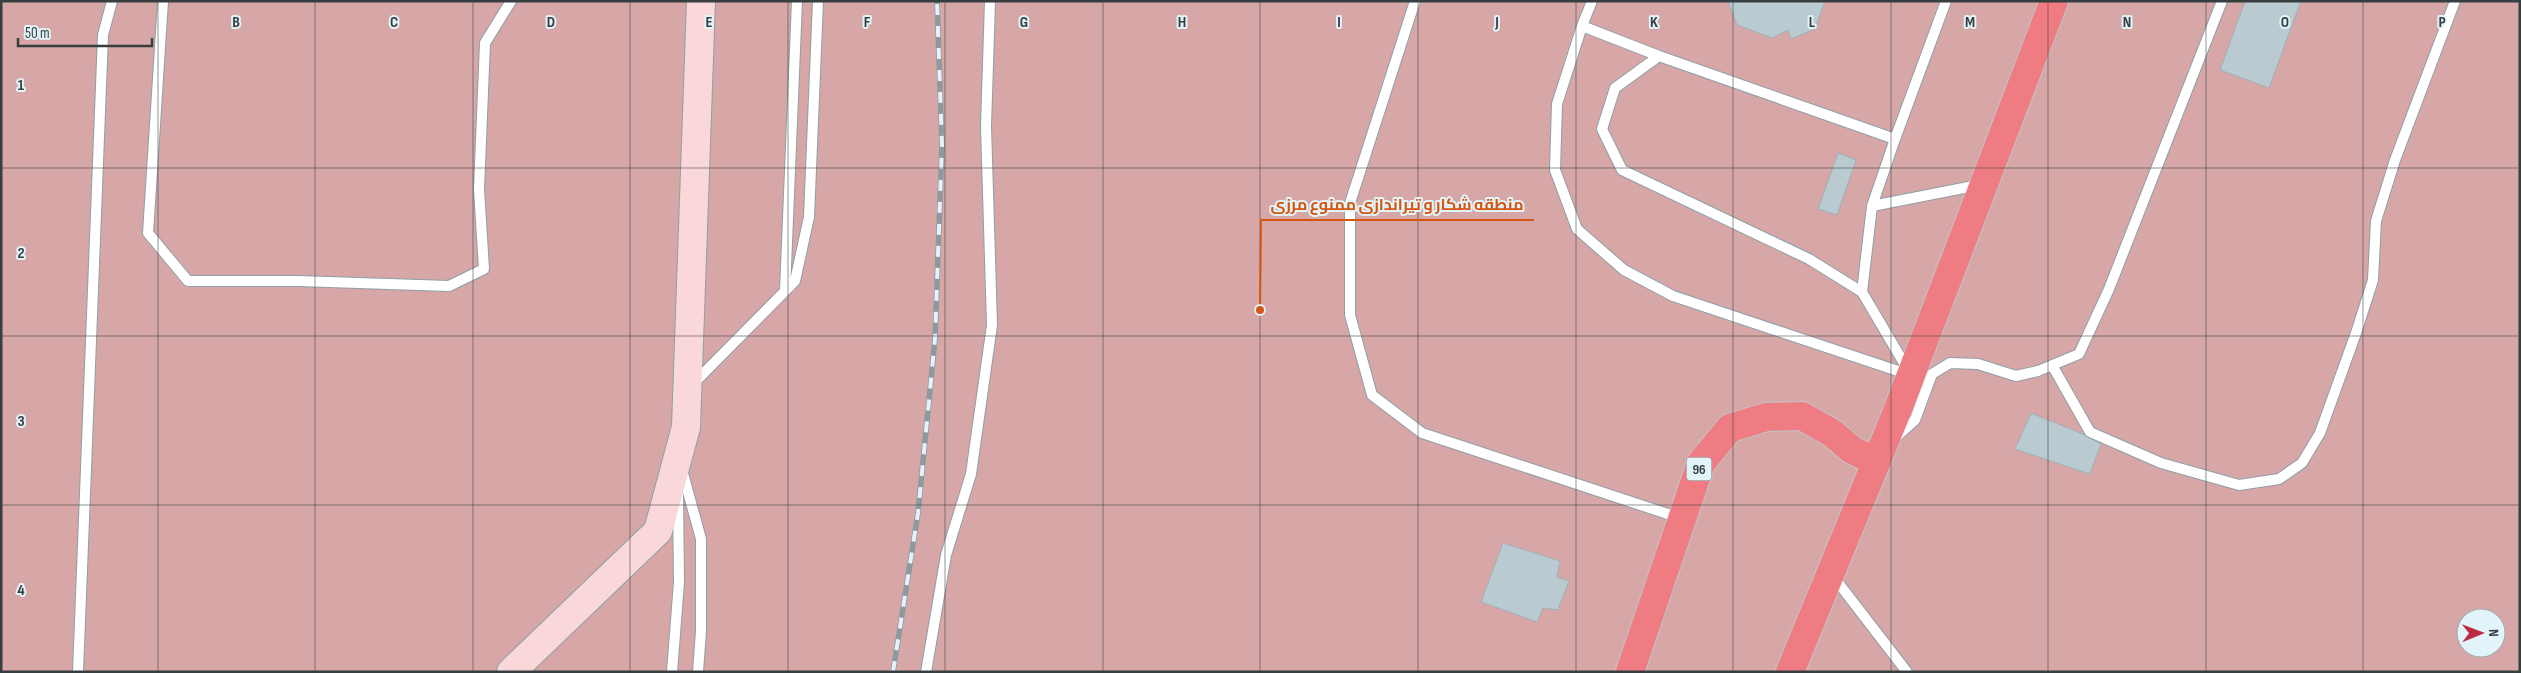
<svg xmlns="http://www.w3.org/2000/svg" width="2521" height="673" font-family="'Sofia Sans Condensed',Cairo,sans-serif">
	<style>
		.green { fill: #d7a7a8; fill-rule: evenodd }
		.building { fill: #b9cad1; stroke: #9fafb6 }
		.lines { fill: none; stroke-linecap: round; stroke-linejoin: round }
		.lane-casing { stroke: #8f9fa6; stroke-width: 12 }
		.secondary-casing { stroke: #8f9fa6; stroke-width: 30 }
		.highway-casing { stroke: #c3c5c6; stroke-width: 30 }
		.lane { stroke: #fff; stroke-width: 10 }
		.secondary { stroke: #fad8da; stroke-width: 28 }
		.highway { stroke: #ef7c82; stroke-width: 28 }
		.rail-casing { stroke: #8c999e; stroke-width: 5.5 }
		.rail { stroke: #e2f3fa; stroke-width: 4; stroke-dasharray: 11; stroke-linecap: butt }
		.grid { fill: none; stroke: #373e40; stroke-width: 1; stroke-opacity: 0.55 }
		.labels { text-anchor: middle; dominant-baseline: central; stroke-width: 4; stroke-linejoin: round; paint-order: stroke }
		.shield { fill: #e2f3fa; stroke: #6a7478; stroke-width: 1 }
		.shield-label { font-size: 14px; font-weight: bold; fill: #373e40 }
		.grid-label { font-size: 16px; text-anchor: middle; font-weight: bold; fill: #373e40; stroke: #e2f3fa; stroke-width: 4; stroke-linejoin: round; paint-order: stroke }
		.leader { fill: none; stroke: #d65611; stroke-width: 2 }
		.callout-dot { fill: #d65611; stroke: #e2f3fa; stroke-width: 2 }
		.callout-label { font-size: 16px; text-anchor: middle; font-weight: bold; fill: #d65611; stroke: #e2f3fa; stroke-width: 4; stroke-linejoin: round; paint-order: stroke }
	</style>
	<rect width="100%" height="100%" fill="#d5e6ed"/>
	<!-- green -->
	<path class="green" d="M1,1H2520V672H1ZM2466,618H2496V648H2466Z"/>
	<!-- building -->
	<path class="building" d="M1728,1H1825L1815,29L1791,39L1788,30L1772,38L1737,25Z
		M2245,1H2301L2269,88L2220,70Z
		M1838,153L1856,160L1837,215L1818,209Z
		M2031,413L2083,434L2101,444L2090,474L2015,449Z
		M1503,543L1560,561L1557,577L1569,581L1558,610L1543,608L1537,622L1481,602Z"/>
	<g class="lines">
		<defs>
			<path id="lane" d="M163,1L148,233L188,281H298L449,286L484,269L479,189L485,43L511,1
				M1415,1L1350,203V315L1372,395L1422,433L1680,518
				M1592,1L1582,26L1659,56
				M1582,26L1557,104L1555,170L1577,229L1624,270L1673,296L1910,375
				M1895,139L1946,1
				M1872,206L1979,185
				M785,291L797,1
				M1862,292L1872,206L1895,139L1659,56L1615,88L1602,129L1622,170L1809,259L1862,292L1908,370
				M2052,365L2090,432L2161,463L2239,485L2279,479L2302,463L2320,433L2356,333L2373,280L2376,221L2395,160L2455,1
				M692,385L795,281L809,217L818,1
				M1896,437L1915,420L1932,374L1950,363L1978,364L2016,376L2038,371L2079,354L2109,289L2222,1
				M682,470L701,539V631L698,672
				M1833,576L1907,672
				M78,672L103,35L112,1
				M672,672L679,582L678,495
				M926,672L946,555L971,474L992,325L986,126L990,1"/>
			<path id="secondary" d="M511,672L658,531L686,427L701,1"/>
			<path id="highway" d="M1630,672L1701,463L1730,428L1766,417L1802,416L1832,433L1852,450L1877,462
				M1790,672L1896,414L2054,1"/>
		</defs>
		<!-- lane casing -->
		<use href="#lane" class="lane-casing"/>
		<!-- secondary casing -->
		<use href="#secondary" class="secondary-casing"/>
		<!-- highway casing -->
		<use href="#highway" class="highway-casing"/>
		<!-- lane -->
		<use href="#lane" class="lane"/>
		<!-- secondary -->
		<use href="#secondary" class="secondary"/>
		<!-- highway -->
		<use href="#highway" class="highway"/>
		<defs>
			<path id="rail" d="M893,672L918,513L935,339L942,145L937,1"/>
		</defs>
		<!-- rail casing -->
		<use href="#rail" class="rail-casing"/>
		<!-- rail -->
		<use href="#rail" class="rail"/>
	</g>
	<!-- grid -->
	<path class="grid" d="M158,1V672M315,1V672M473,1V672M630,1V672M788,1V672M945,1V672M1103,1V672M1260,1V672M1418,1V672M1576,1V672M1733,1V672M1891,1V672M2048,1V672M2206,1V672M2363,1V672M1,168H2520M1,336H2520M1,505H2520"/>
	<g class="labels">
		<!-- shield labels -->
		<rect class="shield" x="1686.5" y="457.5" width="25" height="23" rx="4"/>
		<g class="shield-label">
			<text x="1699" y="469">96</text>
		</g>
	</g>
	<g class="grid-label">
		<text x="236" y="27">B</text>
		<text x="394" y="27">C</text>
		<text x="551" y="27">D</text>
		<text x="709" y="27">E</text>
		<text x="867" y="27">F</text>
		<text x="1024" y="27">G</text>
		<text x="1182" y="27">H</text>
		<text x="1339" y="27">I</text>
		<text x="1497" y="27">J</text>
		<text x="1654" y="27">K</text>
		<text x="1812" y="27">L</text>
		<text x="1970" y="27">M</text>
		<text x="2127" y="27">N</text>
		<text x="2285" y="27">O</text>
		<text x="2442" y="27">P</text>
		<text x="21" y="90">1</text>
		<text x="21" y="258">2</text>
		<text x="21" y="426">3</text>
		<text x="21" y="595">4</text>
	</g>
	<!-- callouts -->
	<path class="leader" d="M1260 310L1261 220H1534"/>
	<circle class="callout-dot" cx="1260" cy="310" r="5"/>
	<g class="callout-label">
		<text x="1397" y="210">منطقه شکار و تیراندازی ممنوع مرزی</text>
	</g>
	<!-- border -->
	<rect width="2521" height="673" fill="none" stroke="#373e40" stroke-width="5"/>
	<!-- north arrow -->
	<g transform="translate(2481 633) rotate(89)"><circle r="24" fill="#e2f3fa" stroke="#9eabb0"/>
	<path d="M0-4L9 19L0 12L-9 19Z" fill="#bc2b42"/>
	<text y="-8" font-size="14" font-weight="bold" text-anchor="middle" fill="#373e40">N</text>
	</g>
	<!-- scale -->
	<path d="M18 38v8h134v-8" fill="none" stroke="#373e40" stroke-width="2.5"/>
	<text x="25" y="38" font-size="15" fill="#373e40" stroke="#e2f3fa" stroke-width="4" paint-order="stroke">50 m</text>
</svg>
